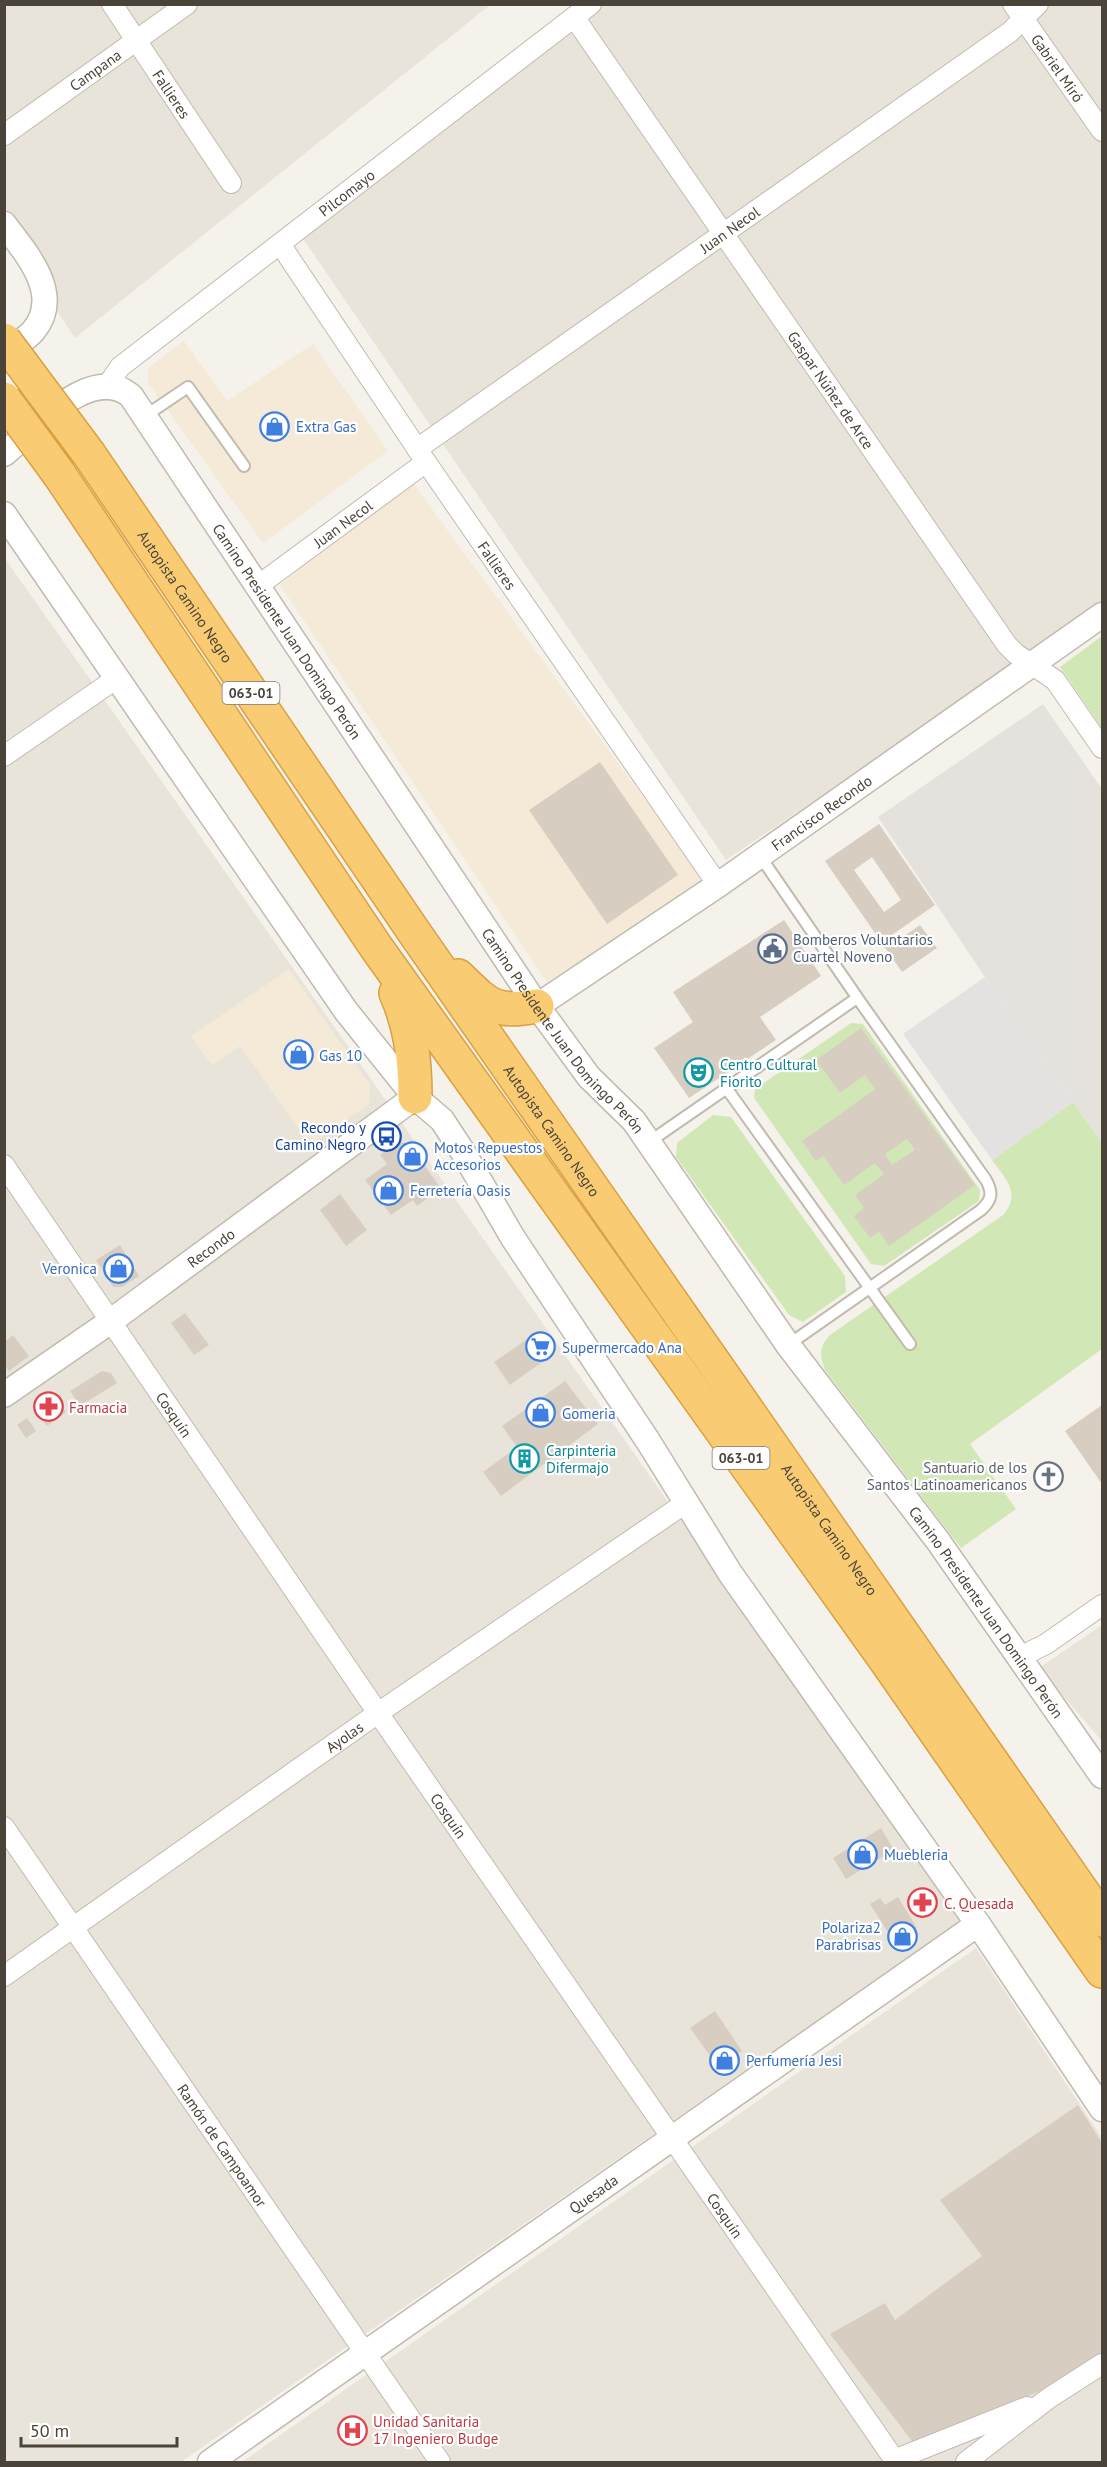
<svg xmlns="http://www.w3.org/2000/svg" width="1107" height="2467" font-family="'PT Sans',sans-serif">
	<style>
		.residential { fill: #e9e4da }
		.commercial { fill: #f5e9d8 }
		.industrial { fill: #e5e1dd }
		.green { fill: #d1e7b6 }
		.parking { fill: #e4e2e0 }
		.building { fill: #d7cec1; fill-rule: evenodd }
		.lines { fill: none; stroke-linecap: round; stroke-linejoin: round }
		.service-casing { stroke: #c1baae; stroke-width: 14 }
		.minor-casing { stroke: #c1baae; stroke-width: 22 }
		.tertiary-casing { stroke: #c1baae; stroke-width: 27 }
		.motorway-casing { stroke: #d9a142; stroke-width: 36 }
		.service { stroke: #fff; stroke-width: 10 }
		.minor { stroke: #fff; stroke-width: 20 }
		.tertiary { stroke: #fff; stroke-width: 24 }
		.motorway { stroke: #f9cc73; stroke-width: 33 }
		.motorway-bridge-casing { stroke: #d9a142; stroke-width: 36; stroke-linecap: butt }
		.motorway-bridge { stroke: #f9cc73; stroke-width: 33 }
		.labels { text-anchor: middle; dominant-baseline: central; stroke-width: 4.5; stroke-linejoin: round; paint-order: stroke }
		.shield { fill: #fff; stroke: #807b74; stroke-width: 1.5 }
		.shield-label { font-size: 14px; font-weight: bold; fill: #4a4339 }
		.street-label { font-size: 15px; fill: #4a4339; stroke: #fff }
		.shop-label { font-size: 15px; fill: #366cbe; stroke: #fff; text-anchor: start }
		.service-label { font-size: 15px; fill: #4e5e75; stroke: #fff; text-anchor: start }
		.culture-label { font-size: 15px; fill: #0d838f; stroke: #fff; text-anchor: start }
		.transit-label { font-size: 15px; fill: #164399; stroke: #fff; text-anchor: end }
		.health-label { font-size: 15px; fill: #be3a42; stroke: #fff; text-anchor: start }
		.worship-label { font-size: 15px; fill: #5b616d; stroke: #fff; text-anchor: end }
	</style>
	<rect width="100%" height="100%" fill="#f5f2ec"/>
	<!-- residential -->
	<path class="residential" d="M4,5H490L75,338L5,233Z
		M595,5H1102V606L726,860L300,234Z
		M4,557L962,1920L181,2462H5Z
		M1102,1625V1741L1039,1668Z
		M976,1948L1102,2138V2462H242Z"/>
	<!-- commercial -->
	<path class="commercial" d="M184,341L227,401L313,344L388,451L263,543L148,383V368Z
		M410,479L705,882L547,982L280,585Z
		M289,969L370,1085L369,1104L310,1145L240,1046L212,1065L191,1036Z"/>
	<!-- industrial -->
	<path class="industrial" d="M1043,704L1102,789V1143L985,977L878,817Z"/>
	<!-- green -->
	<path class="green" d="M1102,636V728L1060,667Z
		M851,1023L863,1024L980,1190L979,1201L884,1266L871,1264L754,1098L755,1089Z
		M1073,1102L1102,1143V1349L970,1444L1016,1509L961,1548L825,1370C819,1355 819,1347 830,1335L1003,1215C1022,1194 1005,1178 992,1160Z
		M713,1115L731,1117L845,1276L846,1292L803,1322L789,1315L676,1157L677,1143Z"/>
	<!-- parking -->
	<path class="parking" d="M985,977L1073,1102L992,1160L903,1034Z"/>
	<!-- building -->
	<path class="building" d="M600,762L678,875L607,924L529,810Z
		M879,824L935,905L889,937L893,944L920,925L937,948L902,972L825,861ZM872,857L901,900L884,912L854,870Z
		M784,920L821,976L760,1017L776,1040L689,1098L654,1048L693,1022L673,992Z
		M861,1028L975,1185L889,1246L879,1232L870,1238L854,1216L864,1208L855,1195L884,1174L875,1163L844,1185L823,1156L816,1161L802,1141L875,1089L865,1075L840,1093L816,1060ZM907,1139L915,1150L892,1165L885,1154Z
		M396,1141L410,1144L441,1189L417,1206L413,1200L391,1215L365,1180L387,1164L380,1155Z
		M340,1194L367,1230L346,1246L320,1210Z
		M120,1245L139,1276L122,1287H113L96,1260Z
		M185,1313L209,1345L194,1355L171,1323Z
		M536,1333L552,1355L510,1385L494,1362Z
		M13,1335L29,1356L9,1371L4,1365V1342Z
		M102,1371L111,1373L117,1383L80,1406L70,1391Z
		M565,1381L598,1424L501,1496L483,1472L517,1447L502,1426Z
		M56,1398L66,1412L47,1426L37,1412Z
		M1102,1405V1484L1065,1431Z
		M27,1418L36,1431L26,1438L17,1425Z
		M881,1828L894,1850L846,1879L833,1858Z
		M898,1897L917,1928L894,1942L870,1904L880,1898L885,1905Z
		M715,2011L742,2051L718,2067L690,2028Z
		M1078,2105L1102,2143V2352L1063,2381L915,2445L830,2334L885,2303L895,2320L982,2256L940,2200Z"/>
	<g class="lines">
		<defs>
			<path id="service" d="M145,416L188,387L244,466
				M760,856L861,1003L986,1180C993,1193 992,1200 981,1210L788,1345
				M727,1089L910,1344
				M649,1142L857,998"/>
			<g id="minor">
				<path id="s1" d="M112,4L231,183"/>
				<path id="s2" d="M1013,4L1102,131"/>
				<path id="s3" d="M574,17L1007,645L1016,654L1055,680L1102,748"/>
				<path id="s4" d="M4,135L187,4"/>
				<path id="s5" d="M280,244L426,462L718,885"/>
				<path id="s6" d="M107,386L120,367L591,4"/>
				<path id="s7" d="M417,449L1010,32L1038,4"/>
				<path id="s8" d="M259,585L426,462"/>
				<path d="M4,756L117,678"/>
				<path id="s9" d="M4,1165L378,1713L896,2462"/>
				<path d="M1020,1657L1046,1644L1102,1605"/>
				<path id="s10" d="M4,1827L440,2462"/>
				<path id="s11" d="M4,1976L378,1713L687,1502"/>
				<path d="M894,2460L1027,2407"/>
				<path d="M966,2462L1049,2398L1102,2364"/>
			</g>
			<g id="tertiary">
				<path d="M4,224C26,253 63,294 34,330C27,339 14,346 4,353"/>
				<path id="s12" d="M4,454C34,430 91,362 131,396L537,1006L589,1077L634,1121L788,1345L938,1541L1102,1776"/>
				<path d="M4,514L346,1011L415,1097L442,1120L463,1152L513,1238L648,1441L730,1573L978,1924L1102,2109"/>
				<path id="s13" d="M537,1006L718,885L1102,615"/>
				<path id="s14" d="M4,1395L111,1321L415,1097"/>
				<path id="s15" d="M210,2462L978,1924"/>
			</g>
			<g id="motorway">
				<path id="s16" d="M89,454L414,932L1102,1920"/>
				<path d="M59,474L376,947L887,1662L1102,1971"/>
				<path d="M458,976C488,1005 494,1014 537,1006"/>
				<path d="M396,993C411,1027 415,1060 415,1097"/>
			</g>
		</defs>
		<!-- service casing -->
		<use href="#service" class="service-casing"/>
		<!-- minor casing -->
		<use href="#minor" class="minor-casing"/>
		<!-- tertiary casing -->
		<use href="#tertiary" class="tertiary-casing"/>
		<!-- motorway casing -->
		<use href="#motorway" class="motorway-casing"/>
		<!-- service -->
		<use href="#service" class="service"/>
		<!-- minor -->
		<use href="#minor" class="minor"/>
		<!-- tertiary -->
		<use href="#tertiary" class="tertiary"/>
		<!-- motorway -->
		<use href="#motorway" class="motorway"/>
		<defs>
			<path id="motorway-bridge" d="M4,340L89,454
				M4,399L59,474"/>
		</defs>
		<!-- motorway-bridge casing -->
		<use href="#motorway-bridge" class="motorway-bridge-casing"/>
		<!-- motorway-bridge -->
		<use href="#motorway-bridge" class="motorway-bridge"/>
	</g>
	<!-- icons -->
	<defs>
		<symbol id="shop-ring" viewBox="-11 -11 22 22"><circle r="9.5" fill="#fff" stroke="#3f7fe0" stroke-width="1.5"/><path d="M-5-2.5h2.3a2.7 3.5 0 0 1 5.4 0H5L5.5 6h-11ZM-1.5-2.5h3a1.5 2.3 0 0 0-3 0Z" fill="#3f7fe0"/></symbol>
		<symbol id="civic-ring" viewBox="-11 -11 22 22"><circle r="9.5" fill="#fff" stroke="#5c6f8a" stroke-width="1.5"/><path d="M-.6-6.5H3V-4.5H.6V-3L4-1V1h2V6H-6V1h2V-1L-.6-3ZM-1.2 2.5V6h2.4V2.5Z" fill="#5c6f8a"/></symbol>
		<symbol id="theatre-ring" viewBox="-11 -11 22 22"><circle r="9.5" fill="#fff" stroke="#0f9aa8" stroke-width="1.5"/><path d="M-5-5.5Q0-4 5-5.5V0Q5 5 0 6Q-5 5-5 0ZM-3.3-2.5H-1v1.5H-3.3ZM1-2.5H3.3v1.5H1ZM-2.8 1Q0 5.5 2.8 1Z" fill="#0f9aa8"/></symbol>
		<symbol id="bus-ring" viewBox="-11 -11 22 22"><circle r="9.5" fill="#fff" stroke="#1a4fb4" stroke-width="1.5"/><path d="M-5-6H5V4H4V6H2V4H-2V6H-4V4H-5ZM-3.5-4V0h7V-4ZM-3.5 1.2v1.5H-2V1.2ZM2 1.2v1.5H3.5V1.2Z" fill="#1a4fb4"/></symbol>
		<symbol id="supermarket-ring" viewBox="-11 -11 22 22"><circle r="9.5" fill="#fff" stroke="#3f7fe0" stroke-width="1.5"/><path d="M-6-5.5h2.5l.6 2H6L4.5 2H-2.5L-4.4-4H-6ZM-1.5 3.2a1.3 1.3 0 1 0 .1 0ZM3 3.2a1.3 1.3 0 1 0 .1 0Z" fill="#3f7fe0"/></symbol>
		<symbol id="pharmacy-ring" viewBox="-11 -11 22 22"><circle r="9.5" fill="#fff" stroke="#e0444e" stroke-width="1.5"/><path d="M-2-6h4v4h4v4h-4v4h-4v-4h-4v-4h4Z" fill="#e0444e"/></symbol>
		<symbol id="building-ring" viewBox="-11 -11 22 22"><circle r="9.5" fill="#fff" stroke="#0f9aa8" stroke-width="1.5"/><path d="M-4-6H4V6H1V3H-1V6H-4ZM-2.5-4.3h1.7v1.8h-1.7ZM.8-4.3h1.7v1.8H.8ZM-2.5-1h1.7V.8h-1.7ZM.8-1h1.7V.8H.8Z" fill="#0f9aa8"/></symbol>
		<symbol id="church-ring" viewBox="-11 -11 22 22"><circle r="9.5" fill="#fff" stroke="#6b7280" stroke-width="1.5"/><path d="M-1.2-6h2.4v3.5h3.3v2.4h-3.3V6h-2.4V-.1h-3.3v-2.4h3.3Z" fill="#6b7280"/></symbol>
		<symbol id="hospital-ring" viewBox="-11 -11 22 22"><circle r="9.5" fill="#fff" stroke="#e0444e" stroke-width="1.5"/><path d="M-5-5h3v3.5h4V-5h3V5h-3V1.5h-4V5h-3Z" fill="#e0444e"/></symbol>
	</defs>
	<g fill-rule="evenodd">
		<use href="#shop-ring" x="258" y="410" width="33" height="33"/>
		<use href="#civic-ring" x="756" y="932" width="33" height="33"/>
		<use href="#shop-ring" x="282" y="1038" width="33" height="33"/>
		<use href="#theatre-ring" x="682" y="1056" width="33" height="33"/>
		<use href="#bus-ring" x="370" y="1120" width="33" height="33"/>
		<use href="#shop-ring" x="396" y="1140" width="33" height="33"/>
		<use href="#shop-ring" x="372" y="1174" width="33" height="33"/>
		<use href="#shop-ring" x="102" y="1252" width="33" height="33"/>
		<use href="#supermarket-ring" x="524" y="1330" width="33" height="33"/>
		<use href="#pharmacy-ring" x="32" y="1390" width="33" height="33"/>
		<use href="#shop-ring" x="524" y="1396" width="33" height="33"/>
		<use href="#building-ring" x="508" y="1442" width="33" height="33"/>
		<use href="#church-ring" x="1032" y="1460" width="33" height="33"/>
		<use href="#shop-ring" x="846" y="1838" width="33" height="33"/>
		<use href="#pharmacy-ring" x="906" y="1886" width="33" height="33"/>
		<use href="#shop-ring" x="886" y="1920" width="33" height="33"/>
		<use href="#shop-ring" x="708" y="2044" width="33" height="33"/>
		<use href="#hospital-ring" x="336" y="2414" width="33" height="33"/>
	</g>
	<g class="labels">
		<!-- shield labels -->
		<g class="shield">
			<rect x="222.5" y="682" width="57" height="22" rx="4.5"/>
			<rect x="712.5" y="1447" width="57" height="22" rx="4.5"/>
		</g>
		<g class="shield-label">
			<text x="251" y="693">063-01</text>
			<text x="741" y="1458">063-01</text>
		</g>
		<!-- street labels -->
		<g class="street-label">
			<text stroke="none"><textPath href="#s2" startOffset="78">Gabriel Miró</textPath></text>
			<text stroke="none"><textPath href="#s4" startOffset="112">Campana</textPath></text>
			<text stroke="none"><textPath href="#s1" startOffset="108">Fallieres</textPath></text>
			<text stroke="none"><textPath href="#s6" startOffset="309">Pilcomayo</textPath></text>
			<text stroke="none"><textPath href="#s7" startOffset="382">Juan Necol</textPath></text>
			<text stroke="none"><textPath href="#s3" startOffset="453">Gaspar Núñez de Arce</textPath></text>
			<text stroke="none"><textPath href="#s8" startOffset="104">Juan Necol</textPath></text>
			<text stroke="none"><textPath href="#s5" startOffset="388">Fallieres</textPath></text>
			<text stroke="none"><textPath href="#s16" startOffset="172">Autopista Camino Negro</textPath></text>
			<text stroke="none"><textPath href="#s12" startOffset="434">Camino Presidente Juan Domingo Perón</textPath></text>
			<text stroke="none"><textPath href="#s13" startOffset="344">Francisco Recondo</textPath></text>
			<text stroke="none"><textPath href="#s12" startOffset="920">Camino Presidente Juan Domingo Perón</textPath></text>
			<text stroke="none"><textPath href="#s16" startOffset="820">Autopista Camino Negro</textPath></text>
			<text stroke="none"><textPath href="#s14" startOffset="254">Recondo</textPath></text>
			<text stroke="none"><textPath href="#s9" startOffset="302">Cosquín</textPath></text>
			<text stroke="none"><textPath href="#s16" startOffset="1306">Autopista Camino Negro</textPath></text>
			<text stroke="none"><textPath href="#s12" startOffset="1640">Camino Presidente Juan Domingo Perón</textPath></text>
			<text stroke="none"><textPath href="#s11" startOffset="416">Ayolas</textPath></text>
			<text stroke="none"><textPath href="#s9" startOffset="788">Cosquín</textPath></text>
			<text stroke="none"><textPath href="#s10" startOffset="386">Ramón de Campoamor</textPath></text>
			<text stroke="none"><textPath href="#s15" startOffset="468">Quesada</textPath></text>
			<text stroke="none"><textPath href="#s9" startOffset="1274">Cosquín</textPath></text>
		</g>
		<!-- shop labels -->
		<g class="shop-label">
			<text x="296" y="426">Extra Gas</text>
			<text x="319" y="1055">Gas 10</text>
			<text x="434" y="1147">Motos Repuestos<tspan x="434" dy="17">Accesorios</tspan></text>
			<text x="410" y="1190">Ferretería Oasis</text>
			<text x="97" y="1268" text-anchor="end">Veronica</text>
			<text x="562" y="1347">Supermercado Ana</text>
			<text x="562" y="1413">Gomeria</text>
			<text x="884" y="1854">Muebleria</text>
			<text x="881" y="1927" text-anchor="end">Polariza2<tspan x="881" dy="17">Parabrisas</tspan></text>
			<text x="746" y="2060">Perfumería Jesi</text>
		</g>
		<!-- service labels -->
		<g class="service-label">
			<text x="793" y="939">Bomberos Voluntarios<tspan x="793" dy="17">Cuartel Noveno</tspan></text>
		</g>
		<!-- culture labels -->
		<g class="culture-label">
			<text x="720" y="1064">Centro Cultural<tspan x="720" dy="17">Fiorito</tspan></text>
			<text x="546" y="1450">Carpinteria<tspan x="546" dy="17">Difermajo</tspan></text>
		</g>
		<!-- transit labels -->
		<g class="transit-label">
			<text x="366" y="1127">Recondo y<tspan x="366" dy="17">Camino Negro</tspan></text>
		</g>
		<!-- health labels -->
		<g class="health-label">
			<text x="69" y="1407">Farmacia</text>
			<text x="944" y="1903">C. Quesada</text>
			<text x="373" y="2421">Unidad Sanitaria<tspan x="373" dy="17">17 Ingeniero Budge</tspan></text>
		</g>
		<!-- worship labels -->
		<g class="worship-label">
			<text x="1027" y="1467">Santuario de los<tspan x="1027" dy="17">Santos Latinoamericanos</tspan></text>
		</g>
	</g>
	<!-- border -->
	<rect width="1107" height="2467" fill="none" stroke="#4a4339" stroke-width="12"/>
	<!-- scale -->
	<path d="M21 2437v9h156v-9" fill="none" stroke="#4a4339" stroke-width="3"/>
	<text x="30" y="2437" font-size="18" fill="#4a4339" stroke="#ffffff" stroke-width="4.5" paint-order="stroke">50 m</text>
</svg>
